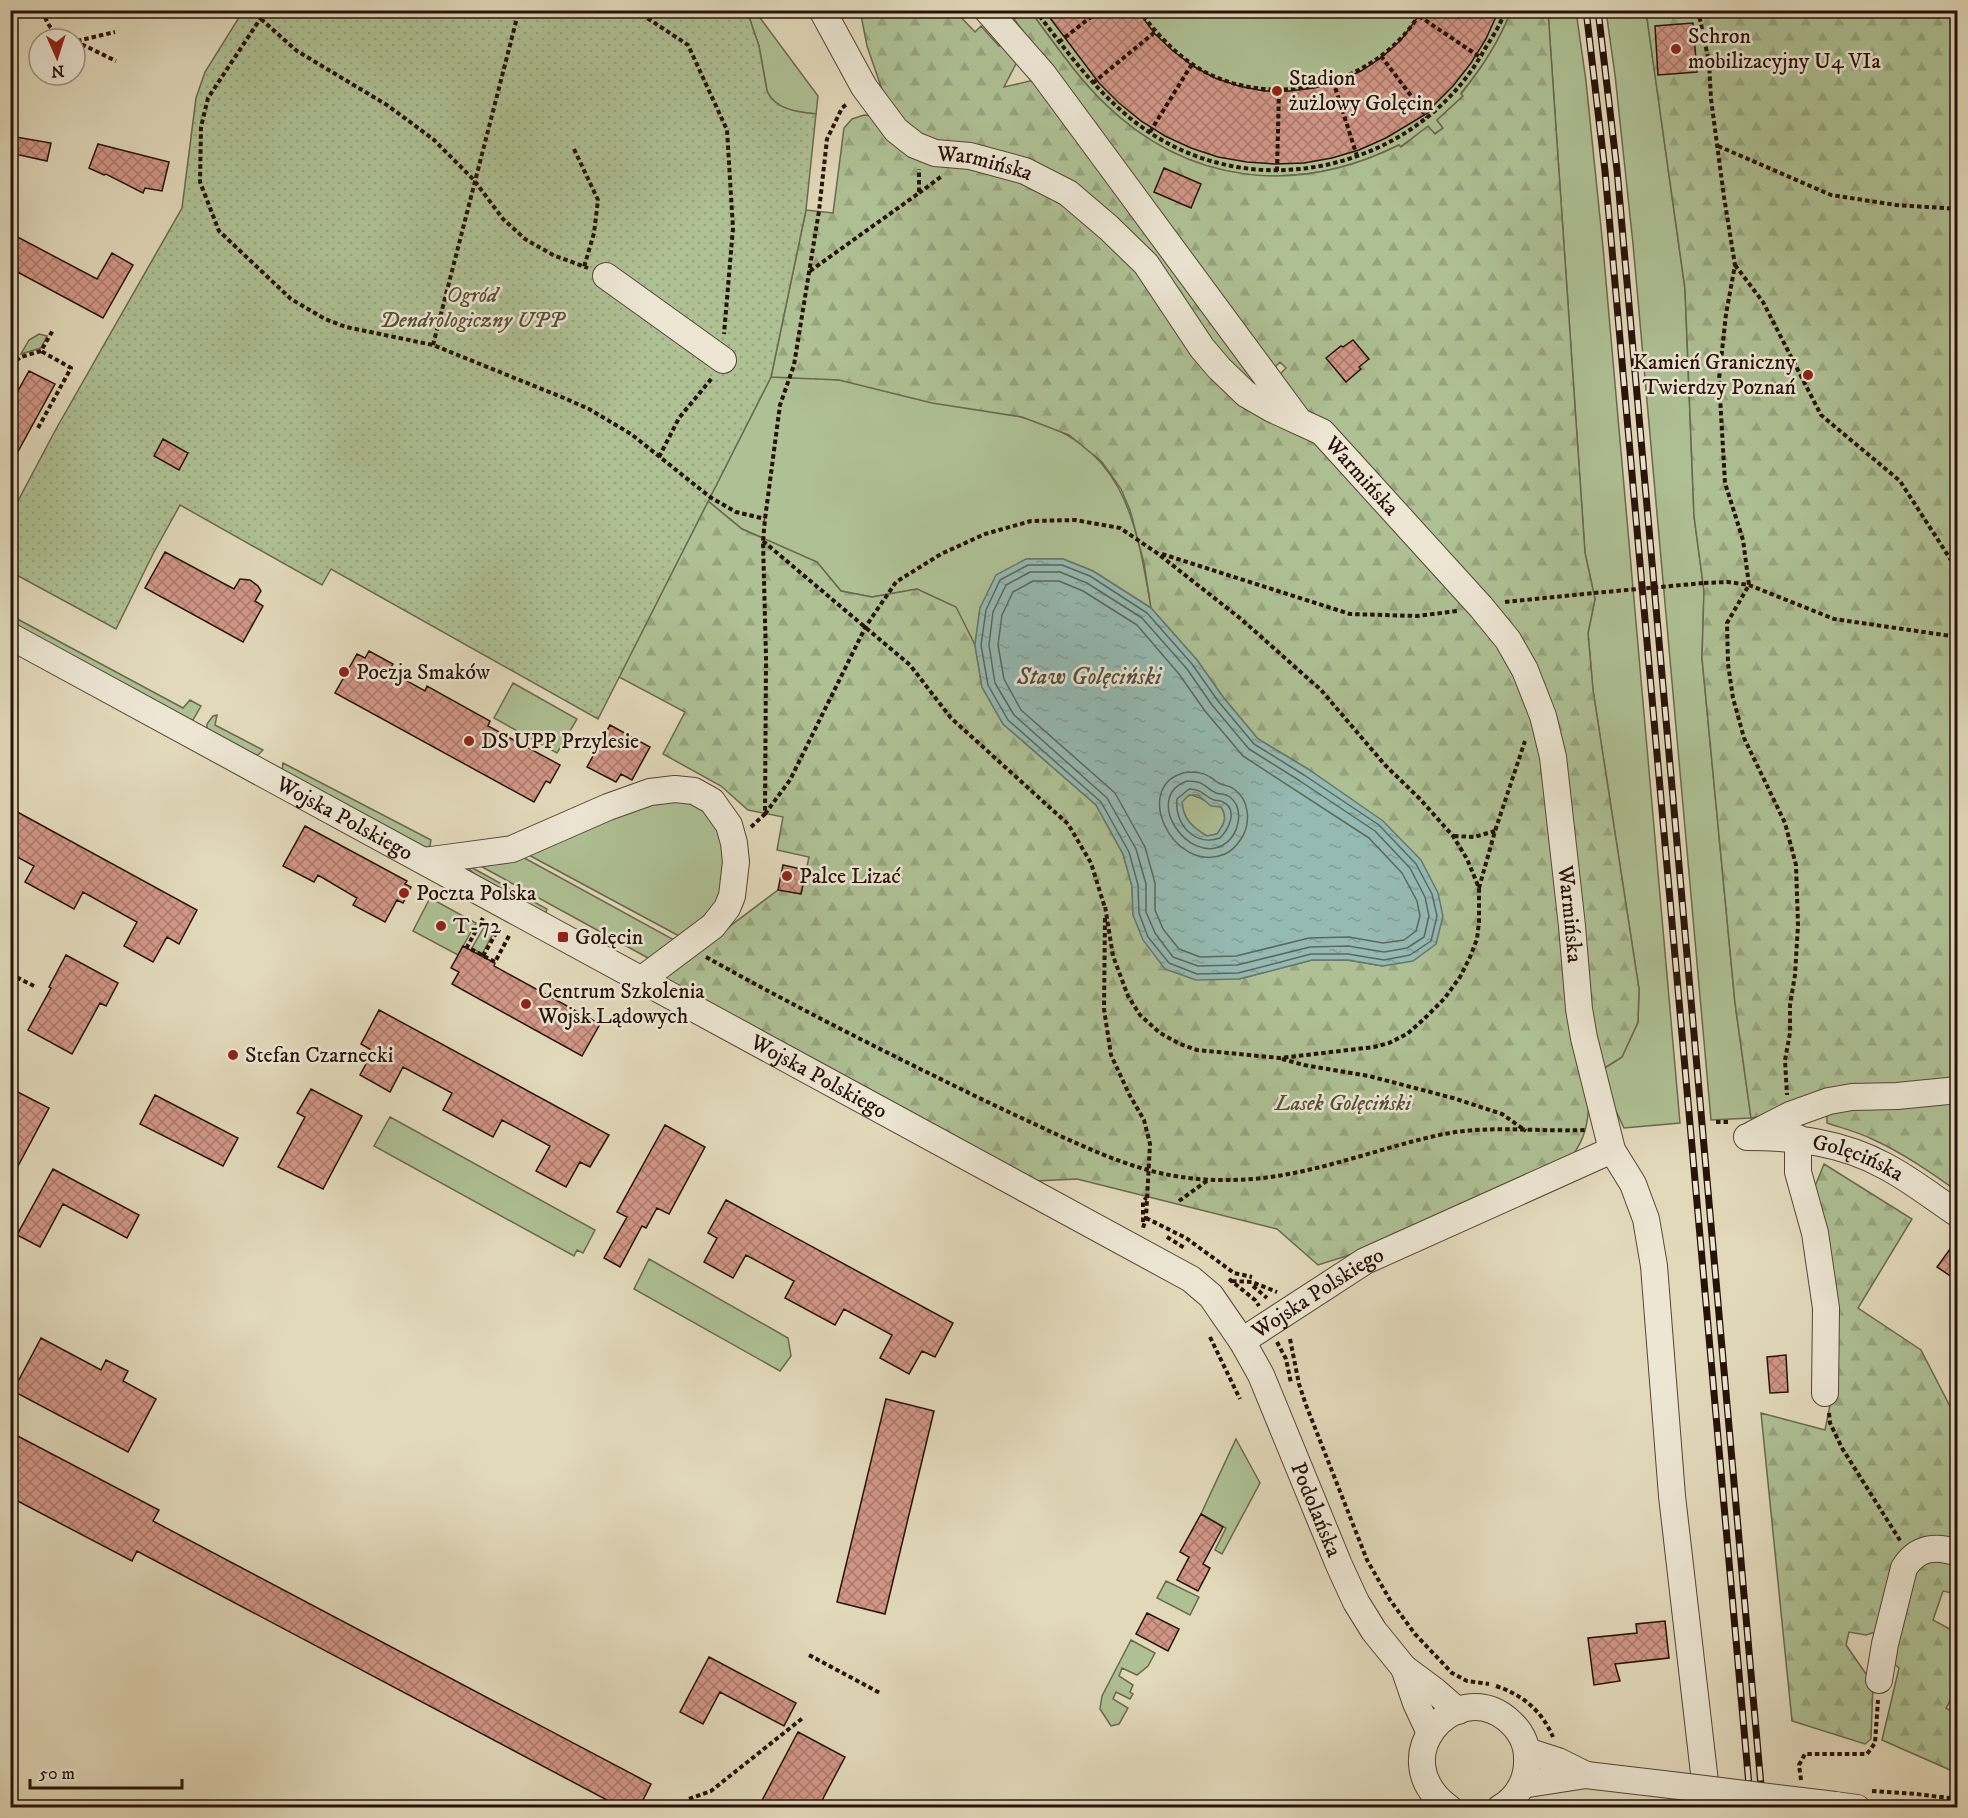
<svg xmlns="http://www.w3.org/2000/svg" width="1968" height="1818" font-family="'IM FELL DW Pica',serif">
	<style>
		.grass { fill: #aec094; stroke: #6a694f; stroke-width: 1.5 }
		.forest { fill: url(#forest-firs); stroke: #6a694f; stroke-width: 1.5 }
		.park { fill: url(#park-dots); stroke: #6a694f; stroke-width: 1.5 }
		.water { fill: url(#water-ripples); stroke: #69776f; stroke-width: 1.5; fill-rule: evenodd }
		.lines { fill: none; stroke-linecap: round; stroke-linejoin: round }
		.shore { stroke: #5e665e; stroke-width: 1.5 }
		.building { fill: url(#building-cross-hatch); stroke: #27120a; stroke-width: 1.5 }
		.minor-casing { stroke: #564436; stroke-width: 28 }
		.path { stroke: #27120a; stroke-width: 4; stroke-dasharray: 4.5 3; stroke-linecap: butt }
		.minor { stroke: #ece6d3; stroke-width: 26 }
		.rail-casing { stroke: #27120a; stroke-width: 7 }
		.rail { stroke: #ece6d3; stroke-width: 4.5; stroke-dasharray: 14; stroke-linecap: butt }
		.minor-bridge-casing { stroke: #564436; stroke-width: 28; stroke-linecap: butt }
		.path-bridge { stroke: #27120a; stroke-width: 4; stroke-dasharray: 4.5 3; stroke-linecap: butt }
		.minor-bridge { stroke: #ece6d3; stroke-width: 26 }
		.poi-dot { fill: #8f2418; stroke: #ece6d3; stroke-width: 2 }
		.labels { text-anchor: middle; dominant-baseline: central; stroke-width: 5; stroke-linejoin: round; paint-order: stroke }
		.poi-label { font-size: 22px; fill: #27120a; stroke: #ece6d3; text-anchor: start }
		.street-label { font-size: 22px; fill: #27120a; stroke: #ece6d3 }
		.park-label { font-size: 22px; font-style: italic; fill: #564f3a; stroke: #ece6d3 }
		.water-label { font-size: 24px; font-style: italic; fill: #4e4d45; stroke: #ece6d3 }
	</style>
	<defs>
		<pattern id="forest-firs" width="22" height="20" patternUnits="userSpaceOnUse" patternTransform="scale(1.5)"><rect width="22" height="20" fill="#aec094"/><path d="M5 1l3.5 6h-7zM16 11l3.5 6h-7z" fill="#96a47e"/></pattern>
		<pattern id="park-dots" width="8" height="8" patternUnits="userSpaceOnUse" patternTransform="scale(1.5)"><rect width="8" height="8" fill="#aec094"/><path d="M2 2h.1M6 6h.1" fill="none" stroke="#96a47e" stroke-width="1.8" stroke-linecap="round"/></pattern>
		<pattern id="water-ripples" width="26" height="14" patternUnits="userSpaceOnUse" patternTransform="scale(1.5)"><rect width="26" height="14" fill="#95bab3"/><path d="M2 4q2-2 4 0t4 0M15 11q2-2 4 0t4 0" fill="none" stroke="#809f99"/></pattern>
		<pattern id="building-cross-hatch" width="8" height="8" patternUnits="userSpaceOnUse" patternTransform="scale(1.5)"><rect width="8" height="8" fill="#d19687"/><path d="M0 0l8 8M0 8l8-8" fill="none" stroke="#aa796d"/></pattern>
	</defs>
	<rect width="100%" height="100%" fill="#e2d9bb"/>
	<filter id="stains"><feTurbulence type="fractalNoise" baseFrequency=".00333" numOctaves="4"/><feColorMatrix values="0 0 0 0 .2 0 0 0 0 .09 0 0 0 0 .02 0 0 0 .5 -.17"/></filter>
	<radialGradient id="worn" r=".72"><stop offset=".6" stop-color="#630" stop-opacity="0"/><stop offset="1" stop-color="#630" stop-opacity=".3"/></radialGradient>
	<!-- grass -->
	<path class="grass" d="M747,11H755L818,96L816,114C798,112 775,110 767,91L759,46Z
		M1030,11H1511C1499,42 1482,68 1461,93L1463,96L1437,120L1443,128L1434,134L1428,127L1400,147L1399,145C1296,196 1188,185 1104,103C1076,76 1054,42 1030,11Z
		M1548,11H1576L1586,81L1603,247L1680,1123L1624,1128L1615,1109L1603,1069L1622,1057L1638,1022L1639,989L1593,690L1588,633L1595,599L1585,553Z
		M1606,11H1646L1685,289L1694,516L1704,591L1702,658L1735,1003L1751,1118L1711,1120L1633,244L1615,75Z
		M39,334L47,336L41,348L21,354L29,340Z
		M771,377C793,378 817,377 839,380C870,385 901,396 932,402C961,408 992,409 1021,417C1123,443 1136,518 1151,608L1093,571L1063,559H1026L980,608L975,645L955,607L917,589L872,597L841,591L817,562L742,529L708,501Z
		M10,615L183,708L190,700L201,706L193,720L185,719L11,624Z
		M513,683L577,719L557,753L494,718Z
		M217,715L215,725L263,750L258,755L248,753L207,730V724L213,716Z
		M283,763L431,840L430,846L424,848L282,771Z
		M1189,795C1204,796 1205,805 1221,807C1228,818 1224,824 1217,834L1207,836C1192,827 1183,819 1182,801Z
		M678,800C689,803 699,806 708,814C722,827 730,875 722,893C714,912 696,925 681,937L525,853L647,805Z
		M519,855L676,941L650,959L475,863Z
		M469,866L547,909L545,915L481,880L468,868Z
		M430,898L476,923L458,955L413,931Z
		M484,927L494,932L482,954L472,948Z
		M390,1117L595,1230L583,1253L577,1250L574,1256L374,1146Z
		M649,1259L788,1338L791,1356L780,1371L634,1289Z
		M1236,1439L1260,1483L1222,1554L1215,1550L1226,1528L1201,1514Z
		M1166,1581L1199,1597L1190,1615L1157,1598Z
		M1131,1640L1155,1653L1148,1666L1137,1675L1122,1668L1119,1676L1133,1685L1130,1692L1133,1694L1130,1699L1116,1692L1113,1699L1128,1708L1119,1724L1111,1726L1100,1709L1102,1696Z"/>
	<!-- forest -->
	<path class="forest" d="M860,10L955,11L975,32L981,26L999,46L1001,45L1017,62L1004,87L1034,80L1275,405L1260,396L1072,189L932,145L888,107L867,46Z
		M1025,11H1030C1054,42 1076,76 1104,103C1188,185 1296,196 1399,145L1401,147L1428,126L1435,134L1443,128L1437,120L1463,96L1461,94C1482,68 1499,42 1511,11H1548L1585,553L1595,599L1588,633L1593,690L1639,989L1638,1022L1622,1057L1603,1069L1593,1038L1548,703L1312,418L1280,374L1286,368L1280,362L1274,368L1014,19Z
		M1646,11H1957V1079L1751,1118L1735,1003L1702,658L1704,591L1694,516L1685,289Z
		M864,115L876,116L1021,177L1106,233L1199,351L1307,430L1503,644L1541,736L1589,1102C1588,1123 1585,1139 1572,1156L1359,1252L1318,1265L1277,1229L1077,1179L1035,1181L661,978L778,890L801,894L809,857L777,850L783,817L748,810L721,786L663,754L685,712L619,677L708,501L742,529L817,562L841,591L872,597L917,589L956,607L975,645L982,687L1003,724L1096,805L1123,854L1132,886L1133,915L1239,979L1312,960H1348L1383,966L1308,769L1258,739L1223,697L1197,660L1151,608L1144,563L1130,510L1121,489L1102,462L1069,435L1022,417L932,403L839,380L771,377L806,210L833,213L844,128L852,119Z
		M1957,1101V1191C1930,1172 1903,1153 1872,1139C1858,1132 1842,1128 1827,1123V1113L1836,1108Z
		M1824,1164L1912,1219L1858,1308L1921,1350L1957,1420V1546L1925,1541L1879,1631L1866,1635L1849,1632L1846,1645L1873,1684L1871,1739L1865,1744L1792,1721L1761,1413L1825,1430L1831,1400L1811,1196Z
		M1931,1560L1957,1563V1594L1943,1591L1933,1620L1957,1633V1689L1946,1708L1957,1715V1773L1882,1740L1899,1668L1893,1663L1915,1568Z"/>
	<!-- park -->
	<path class="park" d="M243,11H747L759,46L767,91C775,110 798,112 816,114L806,210L771,377L598,719L331,569L322,585L180,505L154,552L116,629L11,572L10,516L56,429L182,208L196,98L205,72Z"/>
	<!-- water -->
	<path class="water" d="M1026,559H1063L1093,571L1151,608L1197,660L1223,697L1258,739L1308,769L1383,821L1421,860L1438,893L1443,916L1436,944L1413,961L1383,966L1348,960H1312L1239,979L1196,980L1165,969L1143,940L1133,915L1132,886L1123,854L1096,805L1003,724L982,687L975,645L980,608L996,575ZM1189,795H1198L1211,806L1221,807C1228,818 1224,824 1217,834L1207,836C1192,827 1183,819 1182,802Z"/>
	<g class="lines">
		<!-- shore -->
		<path class="shore" d="M1028,565H1062L1090,576L1147,613L1192,664L1218,701L1254,744L1304,775L1379,825L1416,864L1432,894L1437,916L1431,941L1410,955L1384,960L1348,954H1311L1238,973L1197,974L1169,963L1148,937L1139,913L1138,885L1129,852L1101,802L1008,720L988,685L981,645L986,610L1000,580Z
			M1030,572H1060L1087,583L1142,618L1187,669L1212,705L1249,749L1300,781L1375,831L1410,868L1425,897L1429,916L1424,937L1407,948L1384,952L1348,946L1310,947L1237,965L1198,966L1173,957L1155,933L1146,912V884L1136,849L1107,798L1014,715L995,683L989,645L993,612L1006,585Z
			M1033,581H1059L1083,591L1137,625L1179,674L1205,711L1243,756L1369,838L1402,873L1417,901L1420,916L1416,931L1404,940L1383,943L1349,937L1309,938L1236,956L1200,957L1179,949L1163,929L1155,910V883L1145,847L1115,793L1021,710L1004,679L998,645L1002,615L1013,592Z
			M1188,772C1195,772 1203,772 1210,777C1214,779 1217,783 1221,784C1226,786 1230,786 1234,789C1250,800 1251,824 1241,839C1237,845 1232,851 1225,854C1172,876 1129,782 1188,772Z
			M1187,781C1206,781 1203,787 1216,793C1221,795 1225,793 1230,797C1245,809 1239,836 1223,845C1188,865 1142,797 1187,781Z
			M1189,789C1203,789 1203,796 1214,800C1217,801 1220,800 1223,802C1239,810 1228,830 1220,838C1195,847 1174,824 1177,799Z"/>
	</g>
	<!-- building -->
	<path class="building" d="M1044,10H1137L1155,34L1173,51L1193,66L1215,78L1239,86L1264,91H1289L1314,88L1339,81L1361,71L1382,57L1401,40L1423,10H1499L1486,39L1471,63L1453,86L1430,109L1431,111L1386,138L1359,150L1332,158L1304,163L1275,164L1247,162L1218,157L1191,148L1165,136L1141,121L1119,103L1099,83Z
		M1693,23L1697,72L1658,75L1655,26Z
		M10,136L51,143L47,161L10,153Z
		M98,144L169,162L162,191L145,188L143,193L106,174L104,175L89,168Z
		M1164,168L1201,184L1191,208L1154,192Z
		M10,233L97,279L112,253L133,265L103,318L10,268Z
		M1353,340L1369,359L1359,367L1361,369L1346,382L1326,358L1341,346L1343,347Z
		M29,371L55,384L10,466V405Z
		M163,439L188,453L179,470L154,456Z
		M165,552L234,589L240,579L250,580L258,586L261,591L255,601L263,606L243,642L145,588Z
		M369,651L393,664L389,671L425,691L427,686L490,721L488,726L560,765L550,783L546,781L534,802L335,693L357,654L365,658Z
		M610,725L650,747L632,780L621,774L616,782L587,767Z
		M10,808L197,910L179,944L167,937L153,962L124,946L137,922L83,892L74,909L25,882L34,866L10,853Z
		M305,826L407,881L405,884L411,887L403,903L397,900L385,922L353,905L357,898L318,875L314,882L283,866Z
		M783,865L806,870L801,894L778,890Z
		M463,946L495,963L494,966L600,1024L582,1056L452,984L459,972L451,968Z
		M66,955L118,983L106,1006L100,1003L72,1054L28,1030L51,988L49,987Z
		M379,1010L609,1135L590,1167L580,1162L566,1187L536,1171L550,1146L502,1120L493,1137L443,1110L452,1093L403,1067L390,1092L360,1075L373,1051L361,1044Z
		M10,1088L49,1108L10,1181Z
		M311,1089L362,1116L323,1189L278,1167L305,1117L297,1113Z
		M155,1095L238,1138L223,1166L140,1124Z
		M665,1125L705,1147L669,1214L657,1208L646,1228L642,1226L620,1267L604,1258L627,1217L617,1212Z
		M53,1169L139,1215L127,1238L63,1204L40,1247L17,1235Z
		M726,1200L953,1323L935,1357L922,1351L909,1374L880,1358L892,1335L844,1309L835,1325L785,1298L794,1281L746,1255L733,1278L704,1262L717,1238L708,1233Z
		M1958,1238V1281L1937,1267Z
		M41,1338L101,1370L106,1360L128,1371L123,1381L156,1399L128,1452L13,1391Z
		M1786,1355L1788,1392L1770,1393L1767,1357Z
		M886,1399L934,1411L885,1614L837,1602Z
		M10,1432L159,1510L153,1521L651,1784L639,1808H622L137,1551L132,1561L10,1497Z
		M1201,1514L1223,1527L1203,1564L1210,1568L1198,1591L1177,1580L1189,1557L1180,1552Z
		M1147,1613L1179,1629L1168,1651L1136,1634Z
		M1665,1621L1669,1658L1615,1664L1620,1681L1594,1685L1588,1638L1637,1633L1636,1624Z
		M709,1657L796,1703L784,1726L720,1692L703,1724L680,1712Z
		M798,1732L845,1757L818,1808H758Z"/>
	<g class="lines">
		<defs>
			<g id="minor">
				<path id="s1" d="M822,10L864,87L896,130L915,145L935,153L970,156L1025,171L1068,193L1109,228L1146,264L1202,348L1219,368L1246,394L1272,409L1322,432L1481,607L1508,640L1525,670L1543,716L1553,757L1572,926L1579,1009L1584,1038L1612,1150L1633,1184L1646,1219L1654,1266L1672,1496L1708,1808"/>
				<path d="M987,10L1043,74L1299,421"/>
				<path d="M606,276L723,360"/>
				<path id="s2" d="M10,636L1191,1279L1211,1296L1242,1341L1261,1375L1339,1565L1356,1602L1374,1631L1404,1668L1435,1691L1458,1711"/>
				<path d="M424,861L512,849L608,807L650,792L675,789L694,791L712,801L729,825L734,843L736,862L732,896L727,908L713,926L641,980"/>
				<path d="M1753,1134L1790,1115L1829,1101L1852,1097L1897,1096L1958,1090"/>
				<path id="s3" d="M1747,1137C1795,1137 1841,1142 1885,1166C1910,1179 1934,1198 1958,1214"/>
				<path d="M1798,1138V1172L1815,1233L1826,1308L1825,1393"/>
				<path id="s4" d="M1242,1341L1365,1261L1612,1150"/>
				<path d="M1404,1668L1416,1703L1430,1733"/>
				<path d="M1879,1680L1885,1644L1904,1568C1917,1547 1936,1545 1958,1553"/>
				<path d="M1527,1751L1558,1761L1586,1775"/>
				<path d="M1522,1785L1586,1775L1688,1787"/>
				<path d="M1835,1805L1857,1808"/>
				<path d="M1449,1808C1382,1759 1454,1676 1507,1719C1519,1729 1527,1742 1527,1758C1528,1779 1518,1798 1500,1808"/>
			</g>
		</defs>
		<!-- minor casing -->
		<use href="#minor" class="minor-casing"/>
		<!-- path -->
		<path class="path" d="M43,10C48,29 53,32 71,39
			M266,10L208,98L201,127L200,182L219,231L291,299L325,319L346,327L433,345L564,398L589,409L631,434L710,497L736,512L765,519
			M635,10L688,45L727,130L733,228L724,334
			M1035,10C1074,61 1114,117 1173,146C1281,201 1421,159 1482,54C1489,41 1501,26 1505,10
			M1139,10C1157,35 1178,57 1205,72C1280,111 1380,83 1422,10
			M1698,10L1709,62L1711,99L1724,197L1735,265L1726,314L1719,379L1725,483L1743,540L1749,585L1727,623L1728,664L1733,698L1744,738L1785,823L1796,865L1798,925L1795,975L1790,1005V1033L1785,1060L1787,1095
			M1953,10L1958,17
			M1419,16L1480,57
			M261,19L297,51L387,105L433,139L474,180L503,219L525,239L553,255L588,268
			M75,41L116,61
			M77,41L115,32
			M1059,42L1100,10
			M1381,56L1427,117
			M1333,81L1357,156
			M1093,83L1155,32
			M1150,132L1192,64
			M1718,146L1831,195L1896,205L1958,209
			M574,149L598,200L594,233L584,267
			M1277,171L1279,90
			M919,193L942,176
			M1735,265L1763,302L1821,415L1900,481L1958,571
			M810,271L919,193V169
			M433,345L519,10
			M10,365L21,357L41,351L53,330
			M38,428L71,368L41,351
			M659,457L679,418L712,378
			M763,541L910,665L951,718L1068,824L1091,863L1105,908
			M1162,554L1350,614L1417,616L1457,611
			M1704,583L1728,582L1749,585L1834,619L1958,637
			M1505,602L1594,593
			M765,814L790,780L866,626L896,582L941,554L985,534L1031,521L1075,520L1120,528L1157,553L1241,619L1321,690L1385,765L1420,799L1453,836L1467,859L1479,888V922L1477,939L1470,957L1460,977L1444,999L1423,1020L1407,1034L1389,1043L1374,1047L1280,1058L1197,1050L1180,1044L1160,1033L1140,1015L1128,996L1113,956L1105,906
			M751,827L765,814L766,658L763,541L765,519L780,405L794,365L819,211L827,139L842,108L848,103
			M1454,836L1474,837L1495,831
			M1479,888L1495,831L1525,741
			M483,918L467,947L495,962L510,934
			M1105,918L1104,1009L1111,1055L1129,1094L1144,1120L1150,1144L1146,1218L1143,1228
			M483,956L499,928
			M706,957C790,1004 875,1047 961,1089C993,1105 1026,1120 1058,1135C1118,1162 1162,1181 1229,1180C1303,1180 1372,1149 1444,1134C1489,1125 1539,1132 1585,1130
			M10,974L34,986
			M1282,1059L1304,1065L1369,1076L1453,1098L1502,1114L1526,1131
			M1716,1122H1730
			M1179,1201L1208,1180
			M1146,1218L1186,1238L1234,1273L1252,1277
			M1143,1222V1202L1146,1198
			M1167,1237L1186,1249
			M1229,1279L1255,1300L1259,1306
			M1232,1281L1252,1282L1277,1292
			M1253,1286L1267,1298
			M1210,1337L1240,1399
			M1290,1339L1299,1384L1306,1405L1367,1560L1390,1600L1415,1634L1452,1673L1467,1681L1489,1684
			M1277,1342L1286,1359L1291,1383
			M1829,1413L1830,1423L1842,1448L1901,1542
			M809,1655L880,1693
			M1496,1686C1523,1695 1542,1711 1553,1737
			M1801,1780L1799,1765L1805,1754H1867L1875,1743L1878,1700
			M1872,1791L1916,1794L1958,1799
			M689,1799L711,1791L804,1717"/>
		<!-- minor -->
		<use href="#minor" class="minor"/>
		<defs>
			<path id="rail" d="M1586,10L1605,171L1751,1808
				M1598,10L1617,170L1763,1808"/>
		</defs>
		<!-- rail casing -->
		<use href="#rail" class="rail-casing"/>
		<!-- rail -->
		<use href="#rail" class="rail"/>
		<defs>
			<path id="minor-bridge" d="M1688,1787L1835,1805"/>
		</defs>
		<!-- minor-bridge casing -->
		<use href="#minor-bridge" class="minor-bridge-casing"/>
		<!-- path-bridge -->
		<path class="path-bridge" d="M1594,593L1704,583"/>
		<!-- minor-bridge -->
		<use href="#minor-bridge" class="minor-bridge"/>
	</g>
	<!-- markers -->
	<g class="poi-dot">
		<circle cx="1676" cy="49" r="6"/>
		<circle cx="1277" cy="91" r="6"/>
		<circle cx="1808" cy="375" r="6"/>
		<circle cx="344" cy="672" r="6"/>
		<circle cx="469" cy="741" r="6"/>
		<circle cx="787" cy="876" r="6"/>
		<circle cx="404" cy="893" r="6"/>
		<circle cx="441" cy="926" r="6"/>
		<rect x="557" y="931" width="12" height="12" rx="3"/>
		<circle cx="526" cy="1004" r="6"/>
		<circle cx="233" cy="1055" r="6"/>
	</g>
	<g class="labels">
		<!-- poi labels -->
		<g class="poi-label">
			<text x="1688" y="36">Schron<tspan x="1688" dy="25">mobilizacyjny U4 VIa</tspan></text>
			<text x="1289" y="78">Stadion<tspan x="1289" dy="25">żużlowy Golęcin</tspan></text>
			<text x="1796" y="362" text-anchor="end">Kamień Graniczny<tspan x="1796" dy="25">Twierdzy Poznań</tspan></text>
			<text x="356" y="672">Poezja Smaków</text>
			<text x="481" y="741">DS UPP Przylesie</text>
			<text x="799" y="876">Palce Lizać</text>
			<text x="416" y="893">Poczta Polska</text>
			<text x="453" y="926">T-72</text>
			<text x="575" y="937">Golęcin</text>
			<text x="538" y="991">Centrum Szkolenia<tspan x="538" dy="25">Wojsk Lądowych</tspan></text>
			<text x="245" y="1055">Stefan Czarnecki</text>
		</g>
		<!-- street labels -->
		<g class="street-label">
			<text stroke="none"><textPath href="#s1" startOffset="238">Warmińska</textPath></text>
			<text stroke="none"><textPath href="#s1" startOffset="742">Warmińska</textPath></text>
			<text stroke="none"><textPath href="#s2" startOffset="381">Wojska Polskiego</textPath></text>
			<text stroke="none"><textPath href="#s1" startOffset="1246">Warmińska</textPath></text>
			<text stroke="none"><textPath href="#s2" startOffset="921">Wojska Polskiego</textPath></text>
			<text stroke="none"><textPath href="#s3" startOffset="114">Golęcińska</textPath></text>
			<text stroke="none"><textPath href="#s4" startOffset="90">Wojska Polskiego</textPath></text>
			<text stroke="none"><textPath href="#s2" startOffset="1610">Podolańska</textPath></text>
		</g>
		<!-- park labels -->
		<g class="park-label">
			<text x="472" y="295">Ogród<tspan x="472" dy="25">Dendrologiczny UPP</tspan></text>
			<text x="1343" y="1103">Lasek Golęciński</text>
		</g>
		<!-- water labels -->
		<g class="water-label">
			<text x="1089" y="677">Staw Golęciński</text>
		</g>
	</g>
	<!-- margin -->
	<rect width="1968" height="1818" fill="none" stroke="#e2d9bb" stroke-width="36"/>
	<rect x="12" y="12" width="1944" height="1794" fill="none" stroke="#27120a" stroke-width="3"/>
	<rect x="18" y="18" width="1932" height="1782" fill="none" stroke="#27120a" stroke-width="1.5"/>
	<!-- north arrow -->
	<g transform="translate(57 57) rotate(177)"><circle r="28" fill="#ece6d3" stroke="#9d9183" stroke-width="1.5"/>
	<path d="M0-4.5L10 22L0 15L-10 22Z" fill="#8f2418"/>
	<text y="-9" font-size="16" font-weight="bold" text-anchor="middle" fill="#27120a">N</text>
	</g>
	<!-- scale -->
	<path d="M30 1779v9h152v-9" fill="none" stroke="#27120a" stroke-width="3"/>
	<text x="39" y="1779" font-size="18" fill="#27120a" stroke="#ece6d3" stroke-width="4.5" paint-order="stroke">50 m</text>
	<rect width="100%" height="100%" filter="url(#stains)"/>
	<rect width="100%" height="100%" fill="url(#worn)"/>
</svg>
